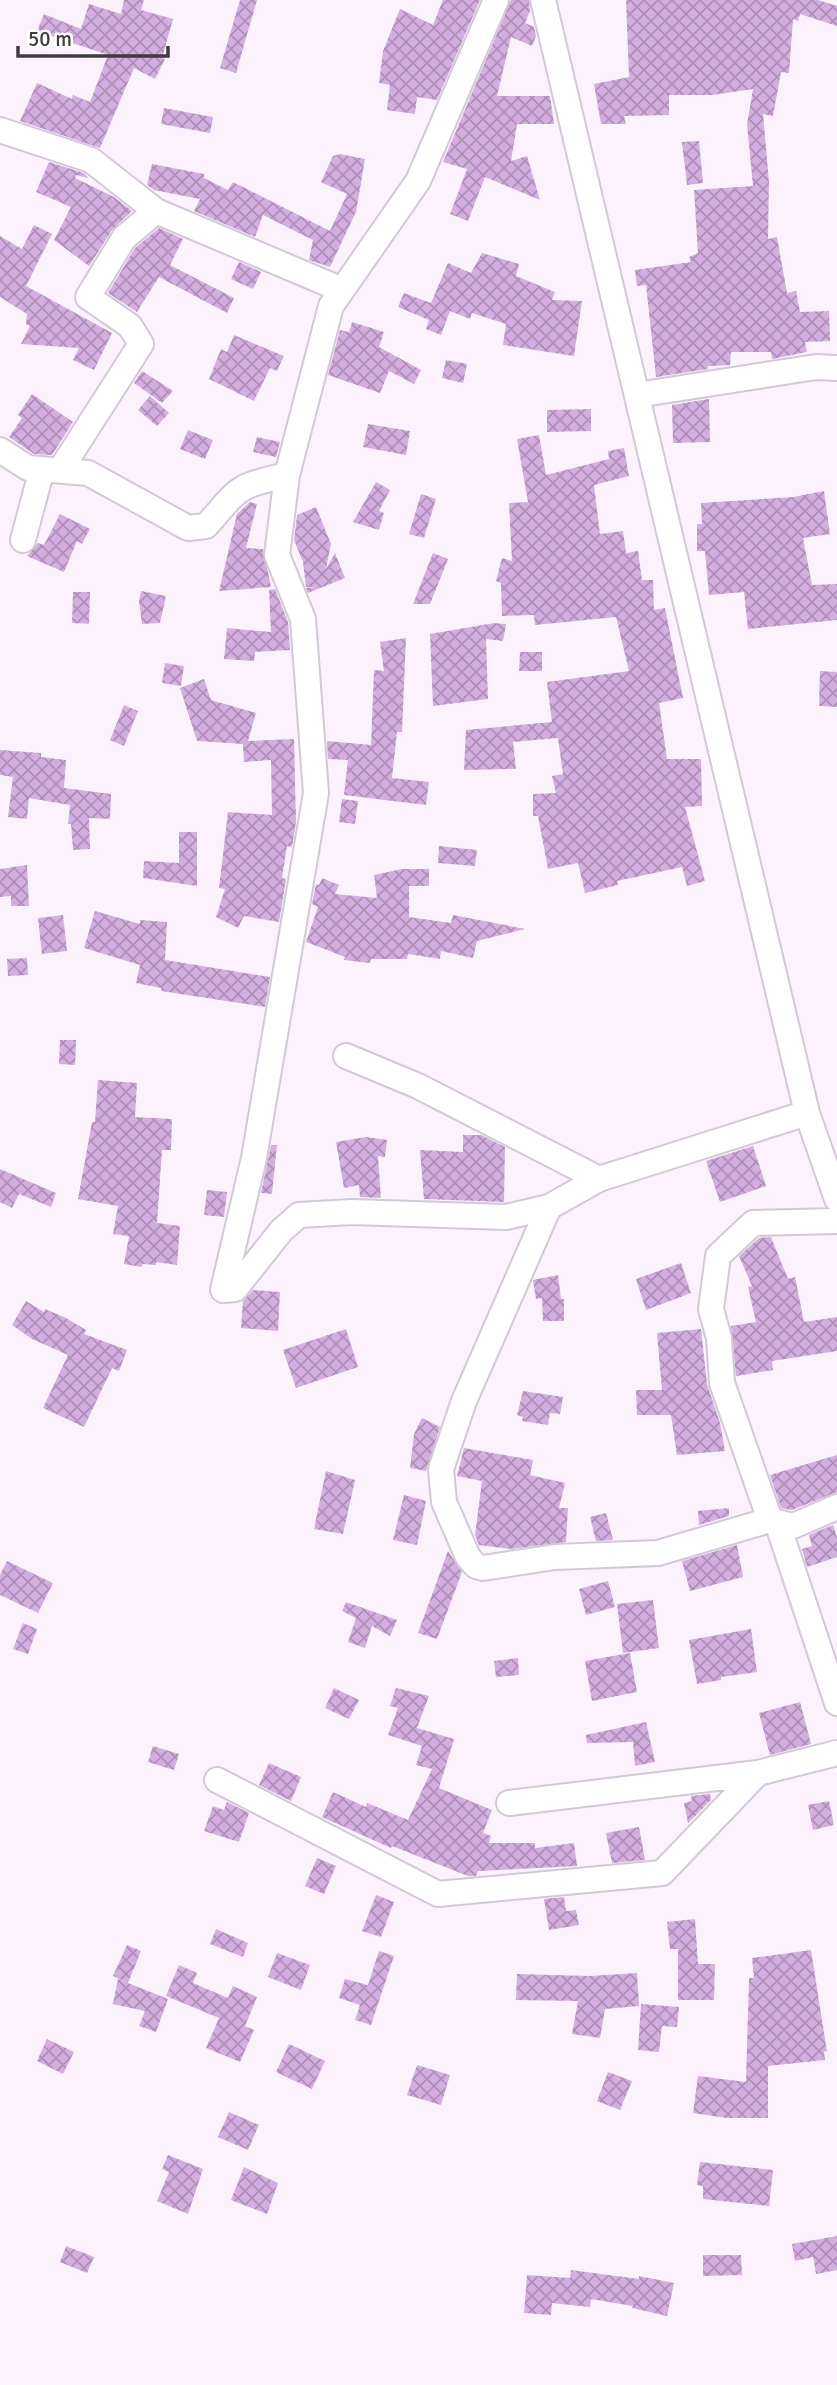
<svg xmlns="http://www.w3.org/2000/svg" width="837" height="2385" font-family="Signika,sans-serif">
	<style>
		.building { fill: url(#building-cross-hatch) }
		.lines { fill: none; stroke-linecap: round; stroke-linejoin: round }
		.minor-casing { stroke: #d3c8d7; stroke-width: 28 }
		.minor { stroke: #fff; stroke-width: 24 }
	</style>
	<defs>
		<pattern id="building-cross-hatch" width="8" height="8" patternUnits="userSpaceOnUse" patternTransform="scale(1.75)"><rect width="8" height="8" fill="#d5aee1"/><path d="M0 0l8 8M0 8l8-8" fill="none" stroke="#ae8fb8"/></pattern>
	</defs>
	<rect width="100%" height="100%" fill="#fbf2fe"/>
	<!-- building -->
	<path class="building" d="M124,0H144L141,10L173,19L162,58L165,59L155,79L134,68L100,148L20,121L37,83L72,99L73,95L90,102L108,55L37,31L44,14L81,29L89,4L121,14Z
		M240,0H257L236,73L220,68Z
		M443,0H480L437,100L417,97L415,114L387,110L390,85L379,83L383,51L400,9L433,25Z
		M511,0H529L530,11L525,23L534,27L536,36L532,46L511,37L497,96H550L554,124H517L511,161L527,156L540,200L485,177L468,221L450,214L467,169L443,162Z
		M626,0H818L837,6V26L800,14L798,21L793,19L789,73L781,72L773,116L763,114L769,182L768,239L777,237L787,293L796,291L800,312L829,311L830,341L805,342L807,352L772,359L771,352H731L730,365L708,366V369L656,377L646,285L637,286L635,270L691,262L689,257L698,253L694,190L753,186L747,124L753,89L712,95H669V115L624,116L626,124H601L594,84L629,77Z
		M164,108L213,117L210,133L161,124Z
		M699,141L703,183L687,185L682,142Z
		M340,154L365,159L356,212L330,267L309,260L313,240L263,215L255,237L194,211L200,199L154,190L147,185L152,164L204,174V178L228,190L233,182L330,231L347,194L321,182L333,156Z
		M49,162L84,173L88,178L76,175L75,178L114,197L132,211L112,230L89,266L54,240L71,207L36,192Z
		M34,225L52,234L26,286L112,333L94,370L73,360L79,348L21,344L30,326L26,324L27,314L0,297V236L22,249Z
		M159,228L183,239L170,265L234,298L227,313L159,277L137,312L108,293L135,248Z
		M482,253L519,264L516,276L555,292L552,300L582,301L574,356L503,345L506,324L472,313L470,319L450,311L441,335L426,329L429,320L398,307L404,293L431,303L448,263L471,273Z
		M239,262L261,272L253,289L231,279Z
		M352,322L384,332L379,347L421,370L414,384L389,371L380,393L328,375L340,330L349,332Z
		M234,335L284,356L277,371L270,368L254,401L209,379L221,349L227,352Z
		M446,360L467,364L463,383L442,378Z
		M142,371L173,391L162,403L134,383Z
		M32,394L73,422L52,455L34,454L9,437L22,418L18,415Z
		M150,396L169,413L157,426L138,410Z
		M709,399L710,442L673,443L672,405Z
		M591,409V431L547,432V410Z
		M368,424L410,431L406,455L363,447Z
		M188,430L213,440L205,459L180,449Z
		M539,435L546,475L609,459L608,451L624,448L629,476L594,485L600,534L623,531L626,553L638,551L642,580H653L654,610L665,608L683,698L659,703L667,759H701L702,806L685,807L705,881L687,886L682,867L617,881L618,885L585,893L578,863L548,869L538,816H533V794L556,793L552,776L563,774L558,738L513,742L516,769L464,770L466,730L552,722L547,682L629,671L616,617L535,625L534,615L502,616L501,583L496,581L502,558L512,561L509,503L528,502L517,439Z
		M257,437L280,442L276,457L253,452Z
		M376,482L390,490L379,511L384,513L379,530L353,522Z
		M824,491L830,534L803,538L812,585L837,584V620L748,629L744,592L709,595L705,551H697V524H702L701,503L793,497Z
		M421,494L436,499L424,538L409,534Z
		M250,502L257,504L246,548L263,549L271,587L219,591L237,514Z
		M316,507L331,544L326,569L335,553L345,578L308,593L306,588L316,587H306L303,562L294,540L297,515Z
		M60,514L90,529L82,544L77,541L64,572L27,556L38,543L44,545Z
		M433,553L448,559L430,604H413Z
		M275,589L288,622L290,650L255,652L254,661L224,659L227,628L271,632L269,590Z
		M141,591L166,596L160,623L142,624L139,601Z
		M73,592H90L89,624L72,623Z
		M494,623L506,624L503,641L486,639L488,699L433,706L430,634Z
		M406,638L402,732H397L392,778L429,782L426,805L344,795L348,760L328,759L327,741L371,745L374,670L384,671L380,642Z
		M520,652H542V671H519Z
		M165,663L184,666L181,686L162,683Z
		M820,671L837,672V707L819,706Z
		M204,679L211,700L256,713L248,741L294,739L296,822L292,847L287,846L282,878L286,879L279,922L244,916L238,928L216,917L225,889L219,888L228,812L272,815L271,760L244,762L243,744L197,741L180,688Z
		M124,705L138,711L124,746L110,740Z
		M0,750L41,753V757L66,760L64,788L111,794L110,819L89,818L90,849L73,850L71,824H68L70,805L29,798L27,819L8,817L13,777L0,775Z
		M342,799L358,801L355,824L339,822Z
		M179,832H197V886L143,878L144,861L179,863Z
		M439,846L477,850L475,866L438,863Z
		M27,865L29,906H11V896L0,897V869Z
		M402,869H429V886H409V917L451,923L453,915L525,929L477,941L473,958L441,951L440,959L408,954L407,959H371L370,963L344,960L345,957L306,942L318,907L312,904L316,884L319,885L322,878L339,885L335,894L377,898L374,875Z
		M95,911L140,924V920L167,922L165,960L270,977L265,1007L161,991V988L136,983L140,965L84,948Z
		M63,915L67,951L42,954L38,918Z
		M27,958L28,975L8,976L7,959Z
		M60,1040H76L75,1065L59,1064Z
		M98,1080L137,1083L135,1117L172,1119L171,1150H162L157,1223L180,1226L177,1265L156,1262V1265L142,1264V1267L124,1264L129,1236L113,1234L118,1206L78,1199L92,1122H95Z
		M463,1135H481L505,1147L504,1202L424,1199L420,1150L463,1152Z
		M366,1137L387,1140L385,1157L378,1156L381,1198L360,1197L359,1185L344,1188L336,1142Z
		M271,1145H277L272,1194L261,1193Z
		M753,1146L766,1186L720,1202L706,1161Z
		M0,1169L56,1193L51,1207L19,1194L12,1208L0,1202Z
		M207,1190L227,1192L224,1217L204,1215Z
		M771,1237L788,1279L795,1277L804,1322L837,1317V1351L772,1361L773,1370L736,1376L731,1326L756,1322L748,1287L752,1286L739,1256L759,1238Z
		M681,1263L691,1293L646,1310L636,1279Z
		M558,1275L561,1299H564V1321H543L542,1298L536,1299L533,1280Z
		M253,1290L280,1292L278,1331L241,1328L243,1301Z
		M26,1301L44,1312L45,1309L66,1318L86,1330L84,1334L127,1350L119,1371L112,1368L84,1427L43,1408L68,1355L32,1339L12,1325Z
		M346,1329L358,1367L296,1388L283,1350Z
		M701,1329L707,1384L720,1423L725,1451L677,1455L671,1415H637L636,1390H662L657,1333Z
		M523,1391L563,1397L560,1414L550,1413L548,1425L522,1421L523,1417L517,1415Z
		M422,1418L440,1427L426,1471L410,1468L414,1434Z
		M464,1448L533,1460L530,1475L565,1483L559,1508H568L566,1542L510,1549L479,1545L475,1535L482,1481L457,1476Z
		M837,1455V1492L792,1510L781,1508L770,1475Z
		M326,1471L355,1480L343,1534L314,1529Z
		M404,1495L426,1501L417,1545L393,1540Z
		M729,1508V1516L699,1525L698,1511Z
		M606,1513L613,1540L596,1541L590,1517Z
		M833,1525L837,1537V1557L807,1567L802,1549L812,1546L809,1535Z
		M737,1545L743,1577L690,1591L682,1561Z
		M448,1551L462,1572L437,1639L418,1633Z
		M7,1561L53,1583L38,1613L0,1595V1575Z
		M608,1581L615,1607L586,1615L579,1589Z
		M653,1600L659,1648L623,1653L617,1604Z
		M346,1602L397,1620L390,1636L372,1626L365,1648L348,1642L356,1618L342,1611Z
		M23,1623L37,1629L28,1654L13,1649Z
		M751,1629L757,1672L721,1677V1680L697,1684L689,1640Z
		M630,1653L637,1692L592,1701L585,1661Z
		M518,1658L519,1675L496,1677L494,1661Z
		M334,1688L359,1700L349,1719L325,1708Z
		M396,1688L429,1696L417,1728L454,1739L439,1788L492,1810L483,1833L491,1836L489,1843H535V1848L574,1843L577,1866L478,1871L476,1876H468L392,1846L391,1848L322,1817L333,1792L366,1807L367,1803L408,1820L432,1769L416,1765L422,1746L388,1735L398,1708L390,1706Z
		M800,1702L811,1744L770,1755L759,1713Z
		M646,1722L655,1762L635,1766L633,1742L587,1743L586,1735Z
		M153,1746L179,1754L174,1770L148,1762Z
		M269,1763L301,1777L291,1801L259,1785Z
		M710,1794L711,1800L688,1823L684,1803L692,1801L691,1796Z
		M829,1801L834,1825L813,1830L808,1805Z
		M227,1802L249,1813L239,1842L204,1831L213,1806L224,1810Z
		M639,1827L645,1860L612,1863L606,1833Z
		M317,1858L336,1866L324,1894L305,1886Z
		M376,1895L394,1902L381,1937L362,1931Z
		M564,1897L566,1911L576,1910L579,1925L549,1930L544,1899Z
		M695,1919L698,1964H715L714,2000H678V1949H670L667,1922Z
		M216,1929L248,1943L243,1957L210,1944Z
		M127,1945L141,1951L128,1983L168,1999L156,2032L139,2026L145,2011L113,2004L118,1979L126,1982L113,1976Z
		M811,1950L827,2052L824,2051L825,2060L768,2066V2118H727L693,2113L698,2076L746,2082L749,1978H754L752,1958Z
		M379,1951L394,1956L371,2025L355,2020L360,2005L339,1998L345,1979L368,1985Z
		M277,1953L310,1965L301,1990L268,1977Z
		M179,1965L197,1973L193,1983L228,1998L233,1986L257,1997L245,2026L254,2030L240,2062L206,2048L219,2018L166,1996Z
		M637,1973L639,2006L605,2009L600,2038L572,2034L578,2001L516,2000L517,1974L590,1976Z
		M641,2004L679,2007L677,2027L662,2026L659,2052L638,2050Z
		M47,2039L74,2052L63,2074L37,2061Z
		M289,2044L325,2061L312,2089L276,2072Z
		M417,2065L450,2075L441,2105L407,2095Z
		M608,2072L632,2081L620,2110L597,2101Z
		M229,2112L259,2125L248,2150L218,2137Z
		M168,2155L203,2169L188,2214L157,2201L169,2172L162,2169Z
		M700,2162L773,2170L769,2206L703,2199V2186L697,2185Z
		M244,2167L278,2183L267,2214L231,2200Z
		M837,2236V2270L816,2274L813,2257L795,2261L792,2244Z
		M66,2246L94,2257L87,2273L60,2262Z
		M703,2255H741L742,2275L703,2276Z
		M571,2270L639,2279V2276L674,2283L667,2316L632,2308L633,2306L591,2299L590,2307L552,2303L551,2315L524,2313L527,2275L570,2278Z"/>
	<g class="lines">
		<defs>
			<path id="minor" d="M496,0L418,181L331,306L287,475L277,555L303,619L316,793L254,1158L223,1290L235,1289L281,1231L299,1215L352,1212L506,1217L549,1207L599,1179L807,1113
				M543,0L807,1113L837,1199
				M0,130L91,160L156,211L340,289
				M637,395L816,367L837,368
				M0,450L28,468L88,473L188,528L206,526C240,488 235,486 287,475
				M61,469L141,344L130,326L88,297L124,238L156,211
				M23,540L42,469
				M346,1056L418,1086L599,1179
				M549,1207L464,1401L441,1469L444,1502L468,1557L476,1566L483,1568L555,1557L658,1553L770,1520
				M837,1221L753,1223L718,1256L711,1309L719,1338L722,1383L770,1520L793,1526L837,1507
				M778,1525L837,1703
				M217,1780L438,1894L662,1873L758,1773
				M509,1803L758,1773L837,1753"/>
		</defs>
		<!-- minor casing -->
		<use href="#minor" class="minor-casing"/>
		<!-- minor -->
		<use href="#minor" class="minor"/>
	</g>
	<!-- scale -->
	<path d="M18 46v10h150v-10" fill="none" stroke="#3f3b41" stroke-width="3.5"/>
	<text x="28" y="46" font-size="21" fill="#3f3b41" stroke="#ffffff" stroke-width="5" paint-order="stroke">50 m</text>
</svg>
